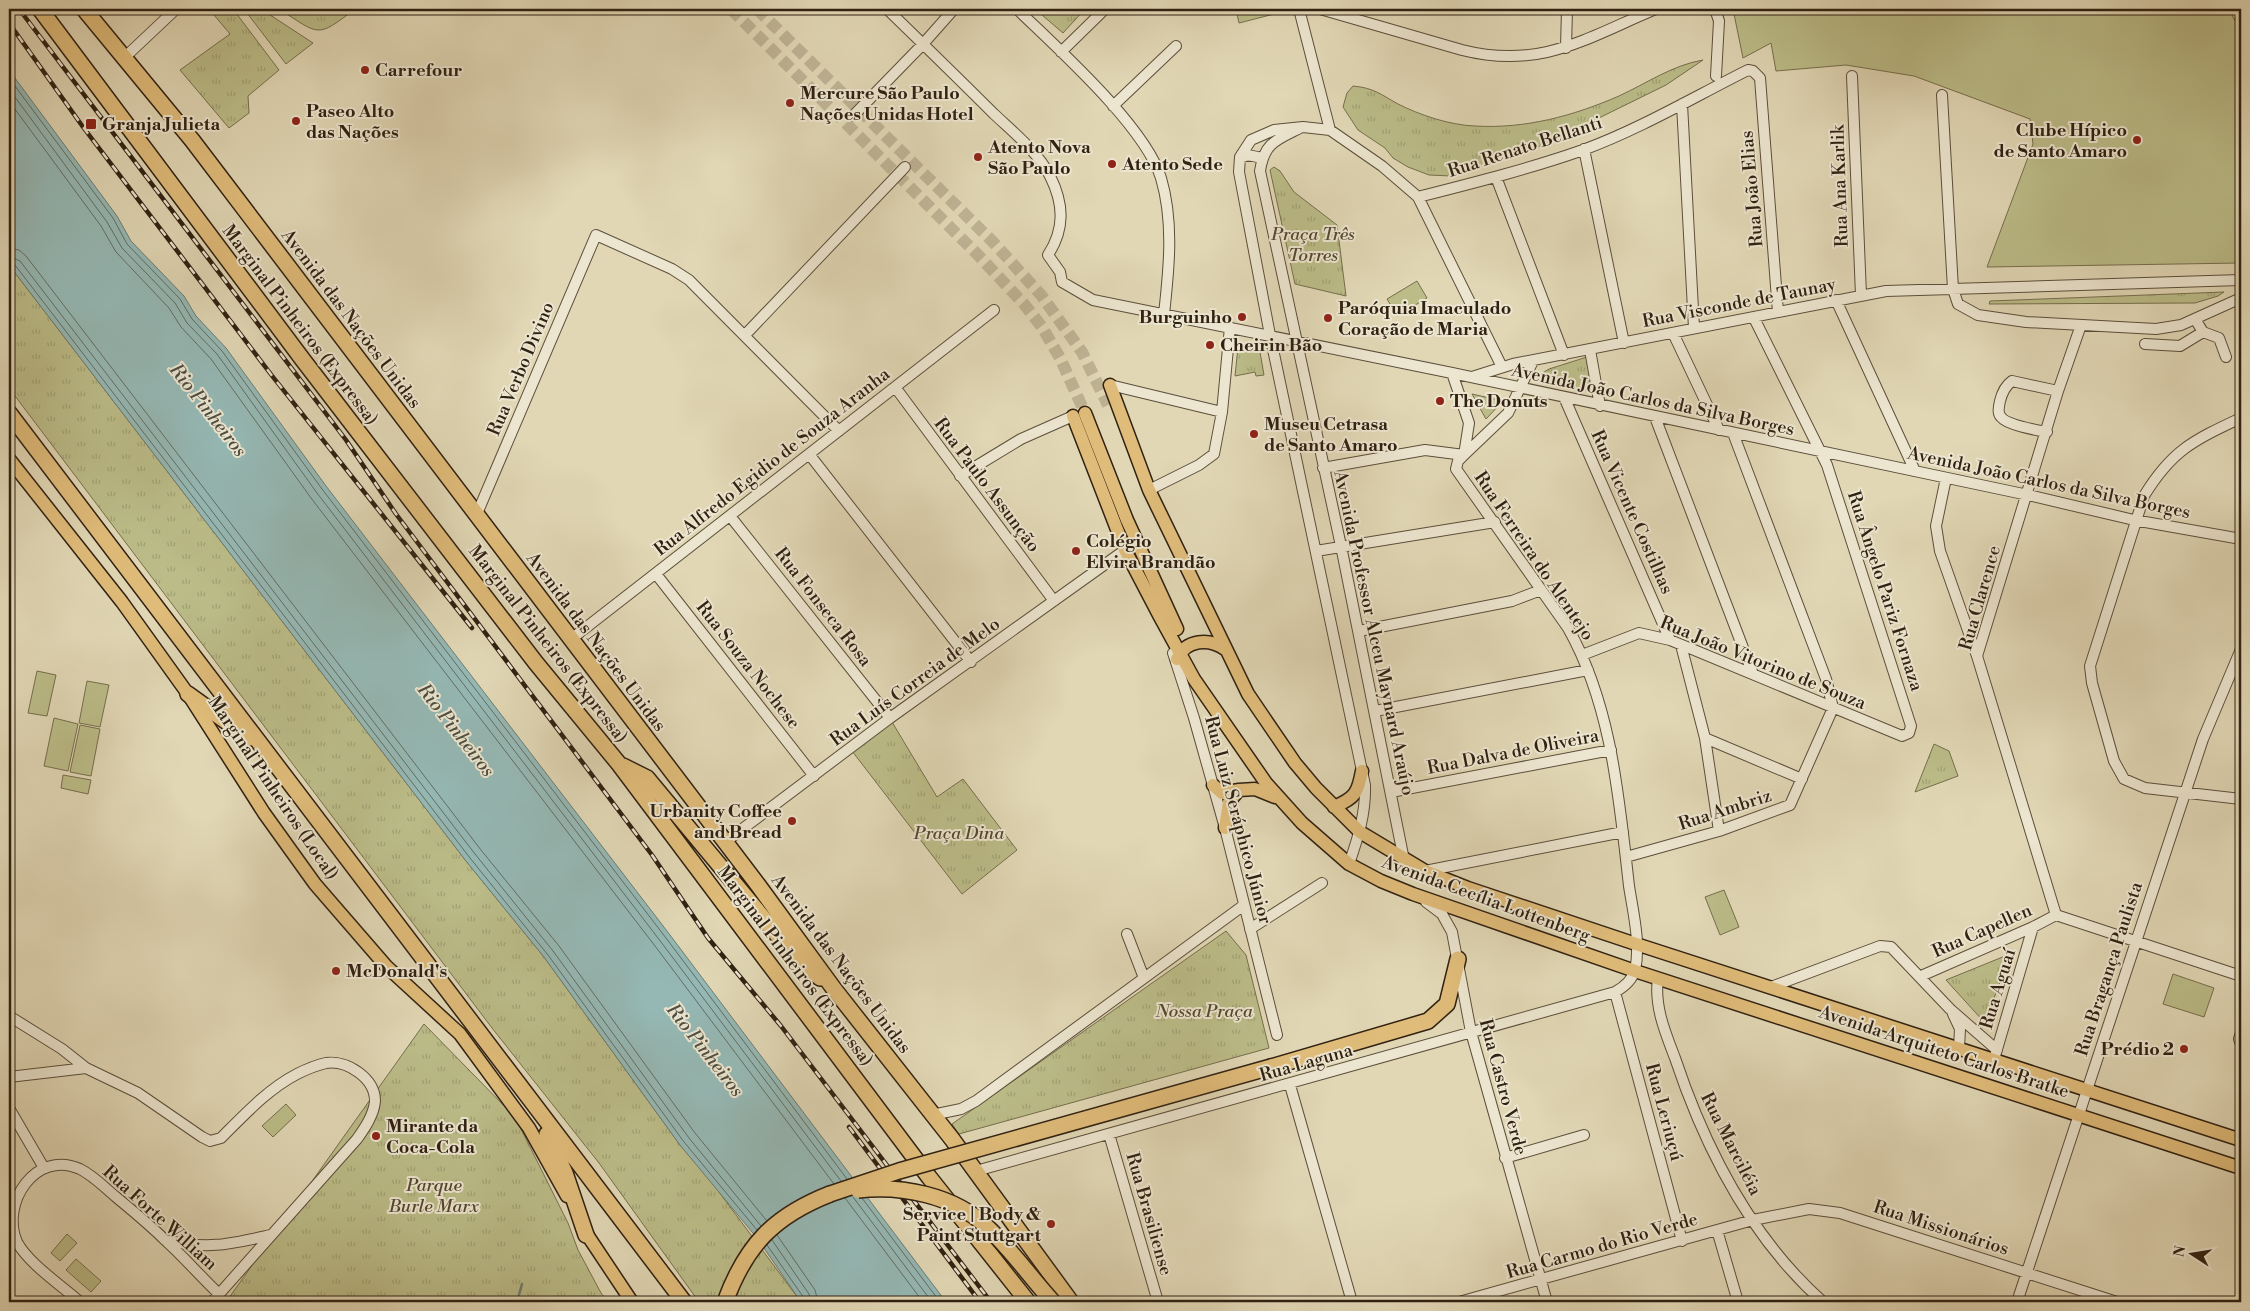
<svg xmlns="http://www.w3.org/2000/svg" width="2250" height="1311" font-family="'Libre Bodoni',serif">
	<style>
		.grass { fill: url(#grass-tufts); stroke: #766e4d }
		.pitch { fill: #bbbc88; stroke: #766e4d }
		.water { fill: #95b8b4; stroke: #6d7c73 }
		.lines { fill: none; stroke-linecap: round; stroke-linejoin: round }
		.shore { stroke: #626c63; stroke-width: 1 }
		.stream { stroke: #6d7c73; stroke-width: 2.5 }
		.major-tunnel { stroke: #beb394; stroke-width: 12; stroke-dasharray: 12 6; stroke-linecap: butt }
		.minor-casing { stroke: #5c4e3b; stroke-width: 12 }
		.major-casing { stroke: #302112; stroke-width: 15 }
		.highway-casing { stroke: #302112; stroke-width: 18 }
		.minor { stroke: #ece5cf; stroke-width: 10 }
		.major { stroke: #e0bc7a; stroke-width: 12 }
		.highway { stroke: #e0bc7a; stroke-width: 15 }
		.rail-casing { stroke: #302112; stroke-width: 4.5 }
		.rail { stroke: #ece5cf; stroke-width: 2.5; stroke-dasharray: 8; stroke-linecap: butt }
		.highway-bridge-casing { stroke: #302112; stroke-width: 18; stroke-linecap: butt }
		.highway-bridge { stroke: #e0bc7a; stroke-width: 15 }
		.poi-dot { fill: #8f2418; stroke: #ece5cf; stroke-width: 2 }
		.labels { text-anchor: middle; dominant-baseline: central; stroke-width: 4; stroke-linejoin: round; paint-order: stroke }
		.poi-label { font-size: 18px; font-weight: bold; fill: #302112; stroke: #ece5cf; text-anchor: start }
		.street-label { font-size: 18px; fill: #302112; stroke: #ece5cf }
		.park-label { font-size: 18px; font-style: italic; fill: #534830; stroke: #ece5cf }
		.water-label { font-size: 19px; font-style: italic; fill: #4e4e43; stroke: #ece5cf }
	</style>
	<defs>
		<pattern id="grass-tufts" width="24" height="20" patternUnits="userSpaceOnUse" patternTransform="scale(1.25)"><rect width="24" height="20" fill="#bbbc88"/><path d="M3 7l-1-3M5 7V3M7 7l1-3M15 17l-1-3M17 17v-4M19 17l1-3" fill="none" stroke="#a1a174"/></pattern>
	</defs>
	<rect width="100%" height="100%" fill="#e1d7b5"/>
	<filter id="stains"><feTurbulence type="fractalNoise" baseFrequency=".004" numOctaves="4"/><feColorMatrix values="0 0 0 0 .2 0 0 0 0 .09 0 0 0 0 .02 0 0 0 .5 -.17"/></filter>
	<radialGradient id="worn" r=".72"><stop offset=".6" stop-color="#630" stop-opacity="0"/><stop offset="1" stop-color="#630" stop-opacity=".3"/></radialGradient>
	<!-- grass -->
	<path class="grass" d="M209,9H233L279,70L248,96L249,113L229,128L180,70L230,34Z
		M244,9H261L313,43L286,64Z
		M279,9H355C316,39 320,35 279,9Z
		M1035,9H1085L1063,33Z
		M1703,60L1666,85L1548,143L1503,160L1451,176L1429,175L1408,167L1393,158L1385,148L1358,130L1343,107L1347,93L1353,86C1374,88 1380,94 1398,104C1420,115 1449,125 1475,126C1525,129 1573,116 1619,96C1647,83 1673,65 1703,60Z
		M1274,167L1280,171L1294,192L1337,225L1346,296L1295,284L1270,170Z
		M9,265L466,861L544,957L680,1145L710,1180L801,1302H699L599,1163L492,1028L9,388Z
		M2224,292L2218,296L2195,303L1989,304L1990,301Z
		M1238,347L1260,352L1264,375L1256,376L1255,372L1235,376Z
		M1587,357L1593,392L1541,382V374L1549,369Z
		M1472,394L1503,401L1486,419Z
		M892,722L937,797L963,779L1017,850L962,894L852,751Z
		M1934,744L1949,751L1958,776L1915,792Z
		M1226,931L1246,955L1269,1048L959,1134L952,1124Z
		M2010,954L1985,1023L1946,980Z
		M424,1024L515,1117L568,1223L578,1250L601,1293L608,1302H226Z"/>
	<!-- pitch -->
	<path class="pitch" d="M1236,9H1282V12L1239,23Z
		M1733,9H2241V263L1987,267L2033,144L2030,119L1914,76L1846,65L1776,71L1771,43L1743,58Z
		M1417,281L1427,298L1397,316L1387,299Z
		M37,671L56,675L47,716L28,713Z
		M87,681L109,685L100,727L79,723Z
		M54,718L78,724L68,771L44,766Z
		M80,725L100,729L91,776L70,772Z
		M63,775L91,780L88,794L61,788Z
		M1724,890L1739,927L1720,935L1705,897Z
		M2173,974L2214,988L2204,1017L2163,1004Z
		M286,1104L296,1115L273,1137L262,1126Z
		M67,1234L77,1243L60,1261L51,1253Z
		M76,1259L101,1281L91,1292L66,1270Z"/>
	<!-- water -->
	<path class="water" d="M9,70L117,216L131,241L184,296L196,316L226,348L326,486L670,935L946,1302H801L757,1238L680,1145L544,957L466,861L9,265Z"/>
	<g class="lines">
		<!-- shore -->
		<path class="shore" d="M9,78L113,218L127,244L180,299L192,319L222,351L322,489L666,938L847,1179
			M9,89L107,222L122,248L175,303L187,323L217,354L317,493L661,942L841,1181
			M9,101L101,226L116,252L169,308L181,327L211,359L311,498L655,946L834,1184
			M9,248L19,250L26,256L481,850L559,946L695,1133L767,1221
			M9,256L20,261L475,854L553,951L689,1138L761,1226
			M9,262L15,265L470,858L548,955L684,1142L757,1230
			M853,1197L932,1302
			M845,1198L923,1302
			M862,1198L940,1302
			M777,1235L815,1290L818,1302
			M772,1240L809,1294L811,1302
			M767,1245L804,1298V1302"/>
		<!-- stream -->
		<path class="stream" d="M517,1302L522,1284"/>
		<!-- major-tunnel -->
		<path class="major-tunnel" d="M731,9L979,256L1024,304L1042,327L1060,358L1085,413
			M757,9L993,242L1041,295L1082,352L1108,405"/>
		<defs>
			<path id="minor" d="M887,9C923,44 959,79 994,114C1013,132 1038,152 1050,176C1064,204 1065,229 1048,255L1060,272L1062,282L1093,300L1452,373L2028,495L2134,520L2241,539
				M1017,9C1057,48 1145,126 1161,178C1174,222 1169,269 1164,314
				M1299,9L1330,130
				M1320,9L1462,50C1541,70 1586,38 1656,9
				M1715,9L1719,21L1716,76
				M2235,9L2241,20
				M1566,48L1567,9
				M1061,52L1105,9
				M124,58L176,9
				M1852,76L1861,295
				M1942,95L1953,289L1958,304L1978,315L2026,322L2156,329L2181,325L2241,298
				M1682,104L1694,328
				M1113,106L1176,46
				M853,116L923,44L954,9
				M1300,128C1276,140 1264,143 1260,171L1341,546L1404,860
				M1584,149L1624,343
				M1240,158L1248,155L1262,158
				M1496,177L1564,355
				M1418,197C1473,183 1529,169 1583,150C1640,129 1694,97 1748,70L1753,71L1760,78L1778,312
				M1836,300L1915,471
				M2195,319L2203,332L2219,338L2226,357
				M1673,333L1719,430
				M745,335L905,167
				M2145,344L2180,346L2203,332
				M1590,350L1600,406
				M1452,373L1469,423L1464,455
				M1472,377L1513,364L1886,291L2241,280
				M1110,385L1222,412
				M895,387L1054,601
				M1564,397L1670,640
				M1655,417L1753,674
				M2241,418C2194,440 2172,450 2144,496L2090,666L2092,683L2114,761L2124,779L2145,788L2241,799
				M2047,432C2036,430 2007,425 2001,417C1997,413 1999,406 2000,401C2002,393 2005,386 2012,381L2058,391
				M809,454L971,662
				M1323,468L1425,450L1464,455
				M960,476L1021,439L1073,416
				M1946,478L1936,526L1940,551L1977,656L2056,915
				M1149,490L1199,465L1214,454L1222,412L1230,327
				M476,516L596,235L672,269L689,280L839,431
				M730,516L890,718
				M1316,551L1495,522
				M656,574L814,776
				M1359,631L1512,601L1541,590
				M570,640L994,310
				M1681,645L1705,738L1719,831
				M1173,653L1194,718L1225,828L1277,1035
				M1582,655L1639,633L1670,640L1902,736L1909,733L1911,726L1827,465L1754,318
				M1977,656L2058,391L2081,325
				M1375,711L1588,670
				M1705,738L1802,779
				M1391,792L1611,750
				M725,842L890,718L1125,550
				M1626,857L1719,831L1790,805L1833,708L1826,679L1733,433
				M1349,864C1358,838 1366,813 1365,785L1270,335L1239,172L1240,157L1251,140L1274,130L1303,127L1330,130L1382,166L1418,197L1502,367
				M1425,871L1623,832
				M1426,902L1442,914L1452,932L1471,1032L1547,1302
				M2056,915L2241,976
				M1250,929L1322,883
				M1127,934L1144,978
				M1921,976L2033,927L2056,915
				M1658,978C1654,1006 1665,1032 1675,1058C1705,1148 1751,1238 1823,1302
				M1771,987L1880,946L1891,947L1950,1009L1997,1050
				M1615,992L1682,1241
				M1953,1014L1960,1029L1959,1048
				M9,1016L62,1049L86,1068L138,1093L202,1137L210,1141L221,1138C244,1115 268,1089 297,1074C305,1070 317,1065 326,1063C347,1060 375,1078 375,1101C374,1115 364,1129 357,1139L212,1302
				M2241,1033L2239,1039L2241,1044
				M1995,1056L2033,927
				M9,1077L86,1068
				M1290,1085L1352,1302
				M9,1108L44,1168
				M932,1115L961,1109L976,1101L1244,905
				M1109,1134L1158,1302
				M1505,1158L1584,1135
				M976,1171L1615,992C1624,987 1632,981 1635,970C1641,944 1633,912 1629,886C1619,799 1612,706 1568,628L1456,469L1458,461L1464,455L1508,413L1533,361
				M1717,1230L1738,1302
				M165,1240C208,1250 230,1244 271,1235
				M80,1302C62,1286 28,1263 17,1242C0,1203 36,1149 80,1169C94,1176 105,1188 116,1197C133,1211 150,1225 165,1240C184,1257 200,1276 219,1294
				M1459,1302L1753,1220L1809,1209L1840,1213L2117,1302
				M2017,1302L2203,739L2241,649"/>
			<path id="major" d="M1110,385L1149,490L1248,694L1295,763L1316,788L1360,832L1425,871L1468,888L1636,944L2241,1140
				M1085,413L1127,520L1177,629
				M1073,416L1125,550L1159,615L1194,679L1266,783L1302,823L1349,864L1381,881L1413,894L1635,971L2241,1168
				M9,459L122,602L188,694L264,813L315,884L386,966L460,1034L529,1128L567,1196
				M1177,659C1186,639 1209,638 1225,649
				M1213,785L1222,793L1239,790
				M1334,807C1355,798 1358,793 1362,771
				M1225,828L1229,802L1239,790L1255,789L1275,797
				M582,1227L632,1302"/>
			<path id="highway" d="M40,9L303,360L536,663L619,764L929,1177L1028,1302
				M84,9L192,140L758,885L834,989L952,1139L1071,1302
				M9,413L684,1302
				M188,694L249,738
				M623,766L647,778L799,961L820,978
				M1271,1067L1428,1021L1447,1004L1458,959
				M547,1134L565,1173L586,1235
				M725,1302C746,1245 774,1216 830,1194"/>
		</defs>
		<!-- minor casing -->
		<use href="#minor" class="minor-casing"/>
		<!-- major casing -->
		<use href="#major" class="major-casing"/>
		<!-- highway casing -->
		<use href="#highway" class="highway-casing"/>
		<!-- minor -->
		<use href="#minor" class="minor"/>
		<!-- major -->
		<use href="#major" class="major"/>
		<!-- highway -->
		<use href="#highway" class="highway"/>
		<defs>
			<path id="rail" d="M19,9L346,440L396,514L652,855L708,938L781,1026L991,1302
				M9,23L83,127L273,377L472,628
				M849,1127L980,1302"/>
		</defs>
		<!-- rail casing -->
		<use href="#rail" class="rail-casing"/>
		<!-- rail -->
		<use href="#rail" class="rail"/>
		<defs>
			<path id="highway-bridge" d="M858,1190C901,1185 954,1195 987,1227C1011,1249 1031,1278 1053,1302
				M830,1194L899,1171L1271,1067"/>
		</defs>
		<!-- highway-bridge casing -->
		<use href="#highway-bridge" class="highway-bridge-casing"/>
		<!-- highway-bridge -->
		<use href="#highway-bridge" class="highway-bridge"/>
	</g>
	<!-- markers -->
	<g class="poi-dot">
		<circle cx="365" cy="70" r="5"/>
		<circle cx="790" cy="103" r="5"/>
		<circle cx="296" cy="121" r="5"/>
		<rect x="85" y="118" width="12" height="12" rx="2.5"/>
		<circle cx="2137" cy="140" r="5"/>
		<circle cx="978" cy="157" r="5"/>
		<circle cx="1112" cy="164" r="5"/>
		<circle cx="1242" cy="317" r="5"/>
		<circle cx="1328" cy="318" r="5"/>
		<circle cx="1210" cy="345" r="5"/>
		<circle cx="1440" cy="401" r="5"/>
		<circle cx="1254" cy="434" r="5"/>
		<circle cx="1076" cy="551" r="5"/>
		<circle cx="792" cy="821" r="5"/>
		<circle cx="336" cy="971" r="5"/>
		<circle cx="2184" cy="1049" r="5"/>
		<circle cx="376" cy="1136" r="5"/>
		<circle cx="1051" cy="1224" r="5"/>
	</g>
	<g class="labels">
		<!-- poi labels -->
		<g class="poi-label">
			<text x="375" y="70">Carrefour</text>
			<text x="800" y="93">Mercure São Paulo<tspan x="800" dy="21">Nações Unidas Hotel</tspan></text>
			<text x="306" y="111">Paseo Alto<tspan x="306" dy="21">das Nações</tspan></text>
			<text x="102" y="124">Granja Julieta</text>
			<text x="2127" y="130" text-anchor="end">Clube Hípico<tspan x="2127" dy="21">de Santo Amaro</tspan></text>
			<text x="988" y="147">Atento Nova<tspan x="988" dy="21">São Paulo</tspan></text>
			<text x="1122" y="164">Atento Sede</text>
			<text x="1338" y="308">Paróquia Imaculado<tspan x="1338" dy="21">Coração de Maria</tspan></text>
			<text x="1232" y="317" text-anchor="end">Burguinho</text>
			<text x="1220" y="345">Cheirin Bão</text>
			<text x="1450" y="401">The Donuts</text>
			<text x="1264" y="424">Museu Cetrasa<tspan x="1264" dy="21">de Santo Amaro</tspan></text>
			<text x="1086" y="541">Colégio<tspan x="1086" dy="21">Elvira Brandão</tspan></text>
			<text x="782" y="811" text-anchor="end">Urbanity Coffee<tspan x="782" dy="21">and Bread</tspan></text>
			<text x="346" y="971">McDonald's</text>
			<text x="2174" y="1049" text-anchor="end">Prédio 2</text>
			<text x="386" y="1126">Mirante da<tspan x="386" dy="21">Coca-Cola</tspan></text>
			<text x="1041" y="1214" text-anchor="end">Service | Body &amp;<tspan x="1041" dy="21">Paint Stuttgart</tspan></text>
		</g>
		<!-- street labels -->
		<g class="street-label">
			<text transform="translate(1525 147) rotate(-18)">Rua Renato Bellanti</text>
			<text transform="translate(1840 186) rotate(-92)">Rua Ana Karlik</text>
			<text transform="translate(1752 189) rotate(-95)">Rua João Elias</text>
			<text transform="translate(1739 303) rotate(-11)">Rua Visconde de Taunay</text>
			<text transform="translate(351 319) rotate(53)">Avenida das Nações Unidas</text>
			<text transform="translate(300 325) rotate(53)">Marginal Pinheiros (Expressa)</text>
			<text transform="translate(521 369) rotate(-67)">Rua Verbo Divino</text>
			<text transform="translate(1653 400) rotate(12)">Avenida João Carlos da Silva Borges</text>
			<text transform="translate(772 462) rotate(-38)">Rua Alfredo Egidio de Souza Aranha</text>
			<text transform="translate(2049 483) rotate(12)">Avenida João Carlos da Silva Borges</text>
			<text transform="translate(987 485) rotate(53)">Rua Paulo Assunção</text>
			<text transform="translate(1632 512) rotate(66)">Rua Vicente Costilhas</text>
			<text transform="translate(1534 556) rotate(56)">Rua Ferreira do Alentejo</text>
			<text transform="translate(1885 591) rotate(72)">Rua Ângelo Pariz Fornaza</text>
			<text transform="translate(1980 598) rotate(-74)">Rua Clarence</text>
			<text transform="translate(823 607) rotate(52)">Rua Fonseca Rosa</text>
			<text transform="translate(1374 633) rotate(78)">Avenida Professor Alceu Maynard Araújo</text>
			<text transform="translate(596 642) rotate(53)">Avenida das Nações Unidas</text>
			<text transform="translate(548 644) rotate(52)">Marginal Pinheiros (Expressa)</text>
			<text transform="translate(1763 663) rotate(22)">Rua João Vitorino de Souza</text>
			<text transform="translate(748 665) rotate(52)">Rua Souza Nochese</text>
			<text transform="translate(915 682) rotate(-36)">Rua Luís Correia de Melo</text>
			<text transform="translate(1513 752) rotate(-11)">Rua Dalva de Oliveira</text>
			<text transform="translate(273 788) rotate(56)">Marginal Pinheiros (Local)</text>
			<text transform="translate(1725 810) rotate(-18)">Rua Ambriz</text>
			<text transform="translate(1238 820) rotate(75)">Rua Luiz Seráphico Júnior</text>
			<text transform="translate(1486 899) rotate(20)">Avenida Cecília Lottenberg</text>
			<text transform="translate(1982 931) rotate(-24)">Rua Capellen</text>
			<text transform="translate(841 964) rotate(53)">Avenida das Nações Unidas</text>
			<text transform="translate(795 966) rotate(53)">Marginal Pinheiros (Expressa)</text>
			<text transform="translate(2109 969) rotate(-72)">Rua Bragança Paulista</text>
			<text transform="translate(1998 989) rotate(-73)">Rua Aguaí</text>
			<text transform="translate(1944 1052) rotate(18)">Avenida Arquiteto Carlos Bratke</text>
			<text transform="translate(1306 1063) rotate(-16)">Rua Laguna</text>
			<text transform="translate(1503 1087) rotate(75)">Rua Castro Verde</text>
			<text transform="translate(1664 1112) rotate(75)">Rua Leriuçú</text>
			<text transform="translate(1731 1144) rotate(63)">Rua Marciléia</text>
			<text transform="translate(1149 1214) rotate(74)">Rua Brasiliense</text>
			<text transform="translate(160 1218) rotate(42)">Rua Forte William</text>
			<text transform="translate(1941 1228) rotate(18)">Rua Missionários</text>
			<text transform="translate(1602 1246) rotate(-16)">Rua Carmo do Rio Verde</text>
		</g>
		<!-- park labels -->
		<g class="park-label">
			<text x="1313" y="234">Praça Três<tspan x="1313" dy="21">Torres</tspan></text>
			<text x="959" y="833">Praça Dina</text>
			<text x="1204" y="1011">Nossa Praça</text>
			<text x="434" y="1185">Parque<tspan x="434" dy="21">Burle Marx</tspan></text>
		</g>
		<!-- water labels -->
		<g class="water-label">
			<text transform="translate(208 410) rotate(52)">Rio Pinheiros</text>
			<text transform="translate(456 730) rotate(52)">Rio Pinheiros</text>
			<text transform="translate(705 1050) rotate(52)">Rio Pinheiros</text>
		</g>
	</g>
	<!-- margin -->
	<rect width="2250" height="1311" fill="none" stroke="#e1d7b5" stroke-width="30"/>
	<rect x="10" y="10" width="2230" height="1291" fill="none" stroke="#302112" stroke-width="2.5"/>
	<rect x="15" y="15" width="2220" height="1281" fill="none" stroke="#302112"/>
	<!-- north arrow -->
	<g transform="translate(2192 1254) rotate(282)" stroke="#ece5cf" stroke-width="4" paint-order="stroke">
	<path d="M0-4L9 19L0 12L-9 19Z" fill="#302112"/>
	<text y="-8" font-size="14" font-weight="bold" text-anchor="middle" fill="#302112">N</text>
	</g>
	<rect width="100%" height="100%" filter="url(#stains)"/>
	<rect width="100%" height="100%" fill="url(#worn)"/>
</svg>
